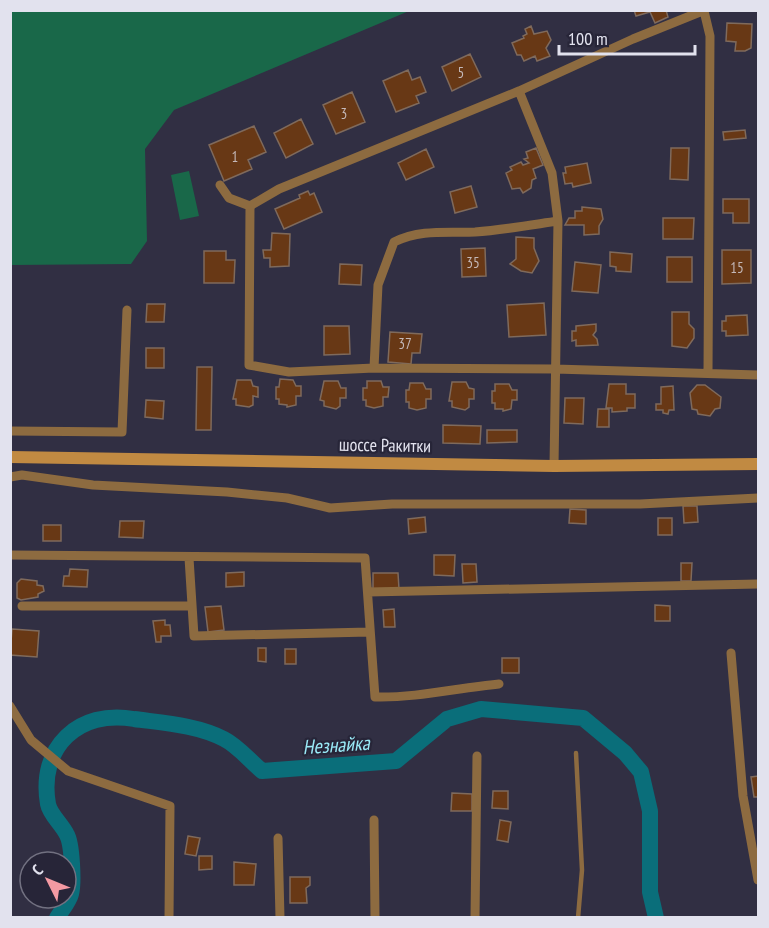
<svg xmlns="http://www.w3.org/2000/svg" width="769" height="928" font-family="'PT Sans Narrow',sans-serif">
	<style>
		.green { fill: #196849 }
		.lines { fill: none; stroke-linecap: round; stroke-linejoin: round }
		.river { stroke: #0a6e7a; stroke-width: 16 }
		.building { fill: #683815; stroke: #7f6a5c; stroke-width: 1.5 }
		.lane { stroke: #8d6b40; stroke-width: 4.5 }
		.street { stroke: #8d6b40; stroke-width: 9 }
		.secondary { stroke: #c18a42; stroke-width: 12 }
		.labels { text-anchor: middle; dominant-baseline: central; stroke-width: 4.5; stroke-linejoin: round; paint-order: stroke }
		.number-label { font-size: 15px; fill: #c4b8b8 }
		.street-label { font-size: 18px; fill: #e2e2ee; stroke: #272538 }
		.water-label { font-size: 20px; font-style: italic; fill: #9aeaf7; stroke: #272538 }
	</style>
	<rect width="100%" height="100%" fill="#312f43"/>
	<!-- green -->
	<path class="green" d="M10,11L11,10L409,11L174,110L145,149L147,241L131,264L11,265Z
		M189,171L199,216L180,220L171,175Z"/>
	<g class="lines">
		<!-- river -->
		<path class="river" d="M57,918C61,911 69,902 71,894C74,883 72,844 67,835C62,824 50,815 48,804C38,747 79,709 134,719C163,723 197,725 224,739C238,746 250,761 262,771L396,761L447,719L481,709L583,718L625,753L641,772L650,811V892L656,918"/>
	</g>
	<!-- building -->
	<path class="building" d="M634,10H666L668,17L655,23L650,12L636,16Z
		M727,23L752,24L751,48L745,51H735L736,42L726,41Z
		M531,26L534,34L547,31L551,40L546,48L550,56L537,61L535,56L524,61L521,55H517L512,43L524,38L523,36L527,34L525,29Z
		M470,54L481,77L452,91L442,67Z
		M408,70L412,80L420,77L426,92L416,96L419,103L396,112L383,81Z
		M352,92L365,122L336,134L323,105Z
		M301,119L313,144L286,158L274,133Z
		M254,126L266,152L248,160L252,169L224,181L209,145Z
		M745,130L746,138L724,140L723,132Z
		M536,148L543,165L533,169L536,178L532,180L531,188L523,193L520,188L512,189L506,173L512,170L510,167L521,162L523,165L529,163L524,159L528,158L526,152Z
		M671,148H689L688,180L670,179Z
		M426,149L434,167L406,180L398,163Z
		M587,163L591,183L573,187L572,183L565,184L563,173H566L565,167Z
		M471,186L477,207L455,213L450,192Z
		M308,191L310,195L314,193L322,212L284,229L275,209L300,198L299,195Z
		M723,199H749V223H733V213H723Z
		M582,207L601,209L603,219L599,226V234L584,235V225H565L569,218H575V211H582Z
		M663,218H694L693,239H663Z
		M272,233L290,234L289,266L270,267V258H264L263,250H271Z
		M516,237L534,238V248L539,261L532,273L521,271L510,264L516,259Z
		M485,248L486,276L462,277L461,249Z
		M722,250H751V283L722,284Z
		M204,251H226V260H235L234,283H204Z
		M610,252L632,254L631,272L616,271V267L610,266Z
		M667,257H692V282H667Z
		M575,262L601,265L598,293L572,291Z
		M340,264L362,265L361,285L339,284Z
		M544,303L546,335L509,337L507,305Z
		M147,304H165L164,322H146Z
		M672,312H689V324L694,329V338L687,348L672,346Z
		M747,315L748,335L726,336V331H722V321H726V316Z
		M596,324V331L593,335L597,339L598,345L576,346V340L572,341V331H576V326Z
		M324,326H349L350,354L324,355Z
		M390,332L422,334L420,353H412L411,364L388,362Z
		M146,348H164V368H146Z
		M197,367H212L211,430H196Z
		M280,379L293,380L296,386H301V396H296V405L287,407V405L279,404V399H276V387H279Z
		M237,380H251L253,386L258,387V397L253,396V405L249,407L236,405V399H233Z
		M324,381H338L341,388H346V398H340V406L336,409L324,406V401L320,400Z
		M367,381H381L383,387H389L388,397H383V406L374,408L366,406V400H363V388H367Z
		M452,382H466L469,388L474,389V399H469V407L465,410L452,407V401H449Z
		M410,383H423L426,389H431V399H426V408L417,410L409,408V402H406V390H409Z
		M495,384H509L512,390H517V400H512L511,409L503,411V409H495V403H492V391H495Z
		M609,384H626V394H635V408H627V411L612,412V408H606Z
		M697,385H705L721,397L720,408L715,409L710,416L698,414L697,410L692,409L690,393Z
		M673,386L674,410H669L668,414L663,413V410H656V404H661V387Z
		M565,398H584L583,424L564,423Z
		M146,400L164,401L163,419L145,417Z
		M598,409H609V427H597Z
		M443,425L481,426L480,444L443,443Z
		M487,430H517V442L487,443Z
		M683,506H697L698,522L684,523Z
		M570,509L586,510V524L569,523Z
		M425,517L426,532L409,534L408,519Z
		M658,518H672V535H658Z
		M120,521H144L143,538L119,537Z
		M43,525H61V541H43Z
		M434,555H455L454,576L434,575Z
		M681,563H692L691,581H681Z
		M462,564H476L477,582L463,583Z
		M70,569L88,570L87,587L63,586L64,576H69Z
		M244,572V586L226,587V573Z
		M373,573H398L399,589L373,590Z
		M21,579L37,581V585L43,586L44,591L38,594V597L21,600L17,598V583Z
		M655,605L670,606V621H655Z
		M221,606L224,630L208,632L205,607Z
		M394,609L395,627H384L383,610Z
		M165,620V625H170L171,636H161V642H156L153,621Z
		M12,629L39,631L37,657L10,655Z
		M258,648H266V662L258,661Z
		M285,649H296V664H285Z
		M502,658H519V673H502Z
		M758,776V797H754L751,777Z
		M493,791H508V809L492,808Z
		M452,793L472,794V811H451Z
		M500,820L511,822L508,842L497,840Z
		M188,836L200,838L196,856L185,854Z
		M199,856H212V869L199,870Z
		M234,862L256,864L254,885H234Z
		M290,877H310V885L306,888L307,903H290Z"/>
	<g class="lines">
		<!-- lane -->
		<path class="lane" d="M576,753L582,870L578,918"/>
		<!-- street -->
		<path class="street" d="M704,11L710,36L708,372
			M519,91L552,173L558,221L554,466
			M220,185L229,198L250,206L249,365L289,372L374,368L555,369L758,375
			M250,206L279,189L519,91L633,39L705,10
			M374,368L378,285L394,242C421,229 446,233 475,232C503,230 531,225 558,221
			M10,431L122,432L127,310
			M10,477L22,475L93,485L227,492L287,498L330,508L392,504H640L758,498
			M10,555L365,558L375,697C417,698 457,688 499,684
			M189,558L194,636L369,632
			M368,592L758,584
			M22,606H191
			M731,653L743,796L758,880
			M10,706L31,740L68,771L170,806L169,918
			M374,820L375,918
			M278,838L280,918
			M475,918L477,756"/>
		<!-- secondary -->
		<path class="secondary" d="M10,457L554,466L758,464"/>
	</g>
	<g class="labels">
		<!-- number labels -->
		<g class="number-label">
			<text x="461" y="72">5</text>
			<text x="344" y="113">3</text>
			<text x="235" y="156">1</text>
			<text x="473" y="262">35</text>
			<text x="737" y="267">15</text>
			<text x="405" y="343">37</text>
		</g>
		<!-- street labels -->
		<g class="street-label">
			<text transform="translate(385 445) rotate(1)">шоссе Ракитки</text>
		</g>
		<!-- water labels -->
		<g class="water-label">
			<text transform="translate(336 745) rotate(-4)">Незнайка</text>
		</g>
	</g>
	<!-- border -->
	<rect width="769" height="928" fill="none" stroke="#e2e2ee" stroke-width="24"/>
	<!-- north arrow -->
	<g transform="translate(48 880) rotate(313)"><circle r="28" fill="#272538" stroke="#727181" stroke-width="1.5"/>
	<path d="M0-4.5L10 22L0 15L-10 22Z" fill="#f49aa3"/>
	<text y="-9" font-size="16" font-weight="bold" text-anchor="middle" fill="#e2e2ee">С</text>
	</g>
	<!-- scale -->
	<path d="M559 45v9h136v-9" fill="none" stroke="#e2e2ee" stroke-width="3"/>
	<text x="568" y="45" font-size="18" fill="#e2e2ee" stroke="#272538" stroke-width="4.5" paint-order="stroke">100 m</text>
</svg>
